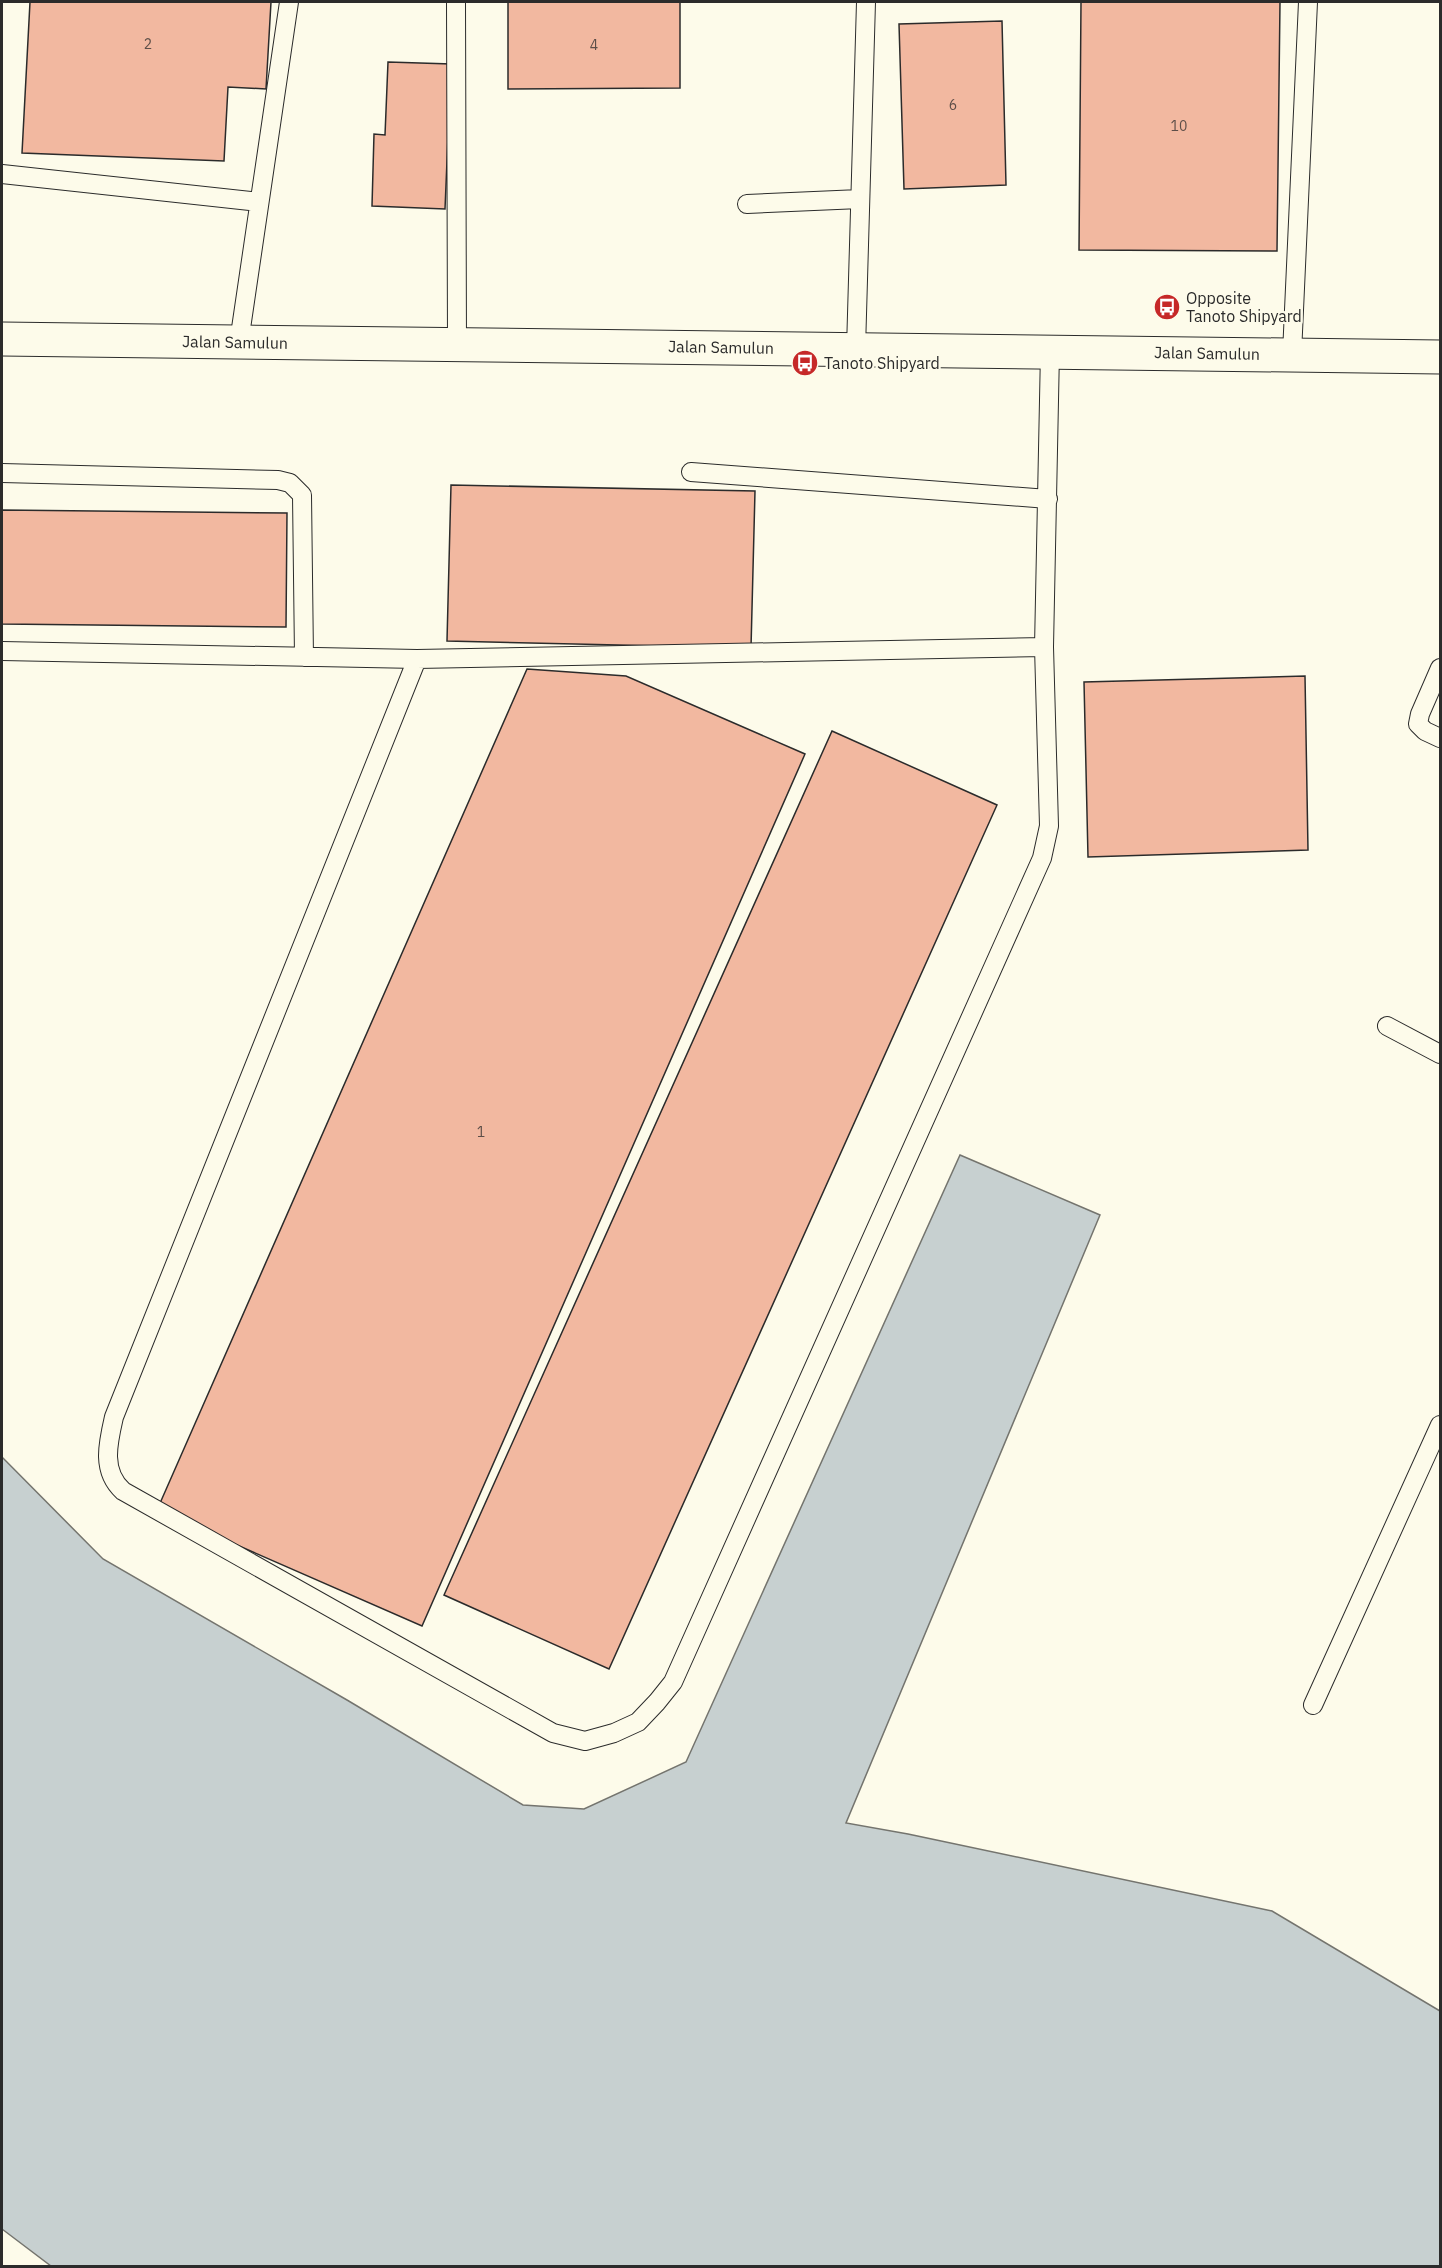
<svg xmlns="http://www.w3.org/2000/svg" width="1442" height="2268" font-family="'IBM Plex Sans',sans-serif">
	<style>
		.water { fill: #c7d0d0; stroke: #74746e; stroke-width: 1.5 }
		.building { fill: #f2b8a0; stroke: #2b2b2b; stroke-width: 1.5 }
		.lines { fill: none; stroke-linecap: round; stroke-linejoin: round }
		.lane-casing { stroke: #2b2b2b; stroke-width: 20 }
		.street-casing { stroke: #2b2b2b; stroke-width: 35 }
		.lane { stroke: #fdfbea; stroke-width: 18 }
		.street { stroke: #fdfbea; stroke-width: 33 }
		.labels { text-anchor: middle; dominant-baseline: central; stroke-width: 4.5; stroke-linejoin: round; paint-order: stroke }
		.number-label { font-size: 14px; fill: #5d4e48 }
		.poi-label { font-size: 16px; fill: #2b2b2b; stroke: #fdfbea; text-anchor: start }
		.street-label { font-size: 16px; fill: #2b2b2b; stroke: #fdfbea }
	</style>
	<rect width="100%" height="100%" fill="#fdfbea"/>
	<!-- water -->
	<path class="water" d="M960,1155L1100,1215L846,1823L908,1834L1272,1911L1440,2011V2266H51L2,2229V1457L103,1559L347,1700L523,1805L584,1809L686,1762Z"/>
	<!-- building -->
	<path class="building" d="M30,2H271L266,89L228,87L224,161L22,153Z
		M508,2H680V88L508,89Z
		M1081,2H1280L1277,251L1079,250Z
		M1002,21L1006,185L904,189L899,24Z
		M388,62L451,64L445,209L372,206L374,134L385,135Z
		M451,485L755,491L751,648L447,641Z
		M2,510L287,513L286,627L2,624Z
		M527,669L626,676L805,754L422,1626L157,1510Z
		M1305,676L1308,850L1088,857L1084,682Z
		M832,731L997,805L609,1669L444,1595Z"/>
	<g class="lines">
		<defs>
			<path id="lane" d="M456,2L457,344
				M2,174L259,202
				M747,204L860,199
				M239,342L289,2
				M856,349L866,2
				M1292,354L1308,2
				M691,472L1048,499
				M2,473L278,480L290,483L302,495L304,657
				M2,651L417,659L1044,647
				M417,659L114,1417C108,1443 101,1471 123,1491L553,1733L585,1741L614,1733L638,1722L657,1702L673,1682L1042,858L1049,826L1044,647L1050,351
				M1440,668L1420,714L1418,724L1425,731L1440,738
				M1387,1026L1440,1054
				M1313,1705L1440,1425"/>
			<path id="street" d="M2,339L1440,357"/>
		</defs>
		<!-- lane casing -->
		<use href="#lane" class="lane-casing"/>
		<!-- street casing -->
		<use href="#street" class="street-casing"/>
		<!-- lane -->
		<use href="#lane" class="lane"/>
		<!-- street -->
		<use href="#street" class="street"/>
	</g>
	<!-- icons -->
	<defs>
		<symbol id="bus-disc" viewBox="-11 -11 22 22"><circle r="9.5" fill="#c62828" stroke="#fdfbea"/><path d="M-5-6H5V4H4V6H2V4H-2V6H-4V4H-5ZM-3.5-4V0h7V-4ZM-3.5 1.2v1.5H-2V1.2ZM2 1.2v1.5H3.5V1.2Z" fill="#fff"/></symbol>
	</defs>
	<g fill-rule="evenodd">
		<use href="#bus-disc" x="1152" y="292" width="30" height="30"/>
		<use href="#bus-disc" x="790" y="348" width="30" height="30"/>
	</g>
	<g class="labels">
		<!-- number labels -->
		<g class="number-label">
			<text x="148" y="44">2</text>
			<text x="594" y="45">4</text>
			<text x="953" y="105">6</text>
			<text x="1179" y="126">10</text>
			<text x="481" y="1132">1</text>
		</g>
		<!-- poi labels -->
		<g class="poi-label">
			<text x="1186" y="298">Opposite<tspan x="1186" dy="18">Tanoto Shipyard</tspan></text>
			<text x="824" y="363">Tanoto Shipyard</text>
		</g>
		<!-- street labels -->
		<g class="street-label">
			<text transform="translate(235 342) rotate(1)">Jalan Samulun</text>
			<text transform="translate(721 347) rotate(1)">Jalan Samulun</text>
			<text transform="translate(1207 353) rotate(1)">Jalan Samulun</text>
		</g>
	</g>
	<!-- border -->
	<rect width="1442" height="2268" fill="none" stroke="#2b2b2b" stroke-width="6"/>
</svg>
